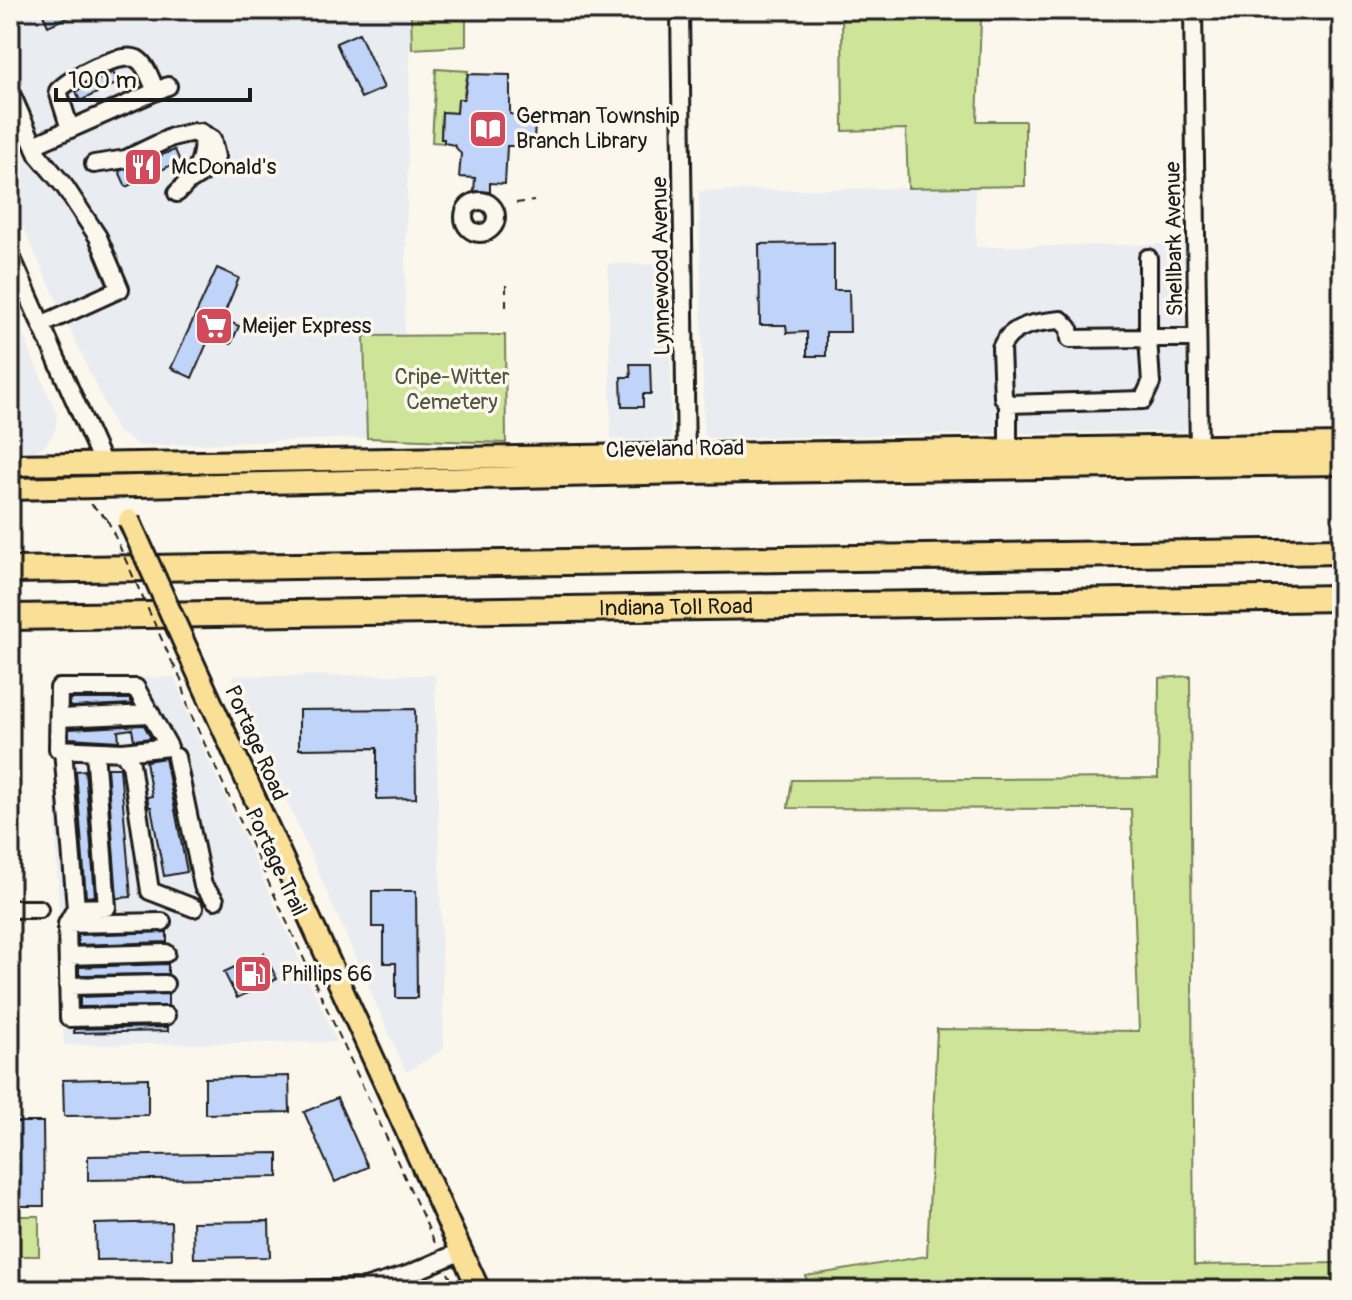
<svg xmlns="http://www.w3.org/2000/svg" width="1352" height="1300" font-family="Pangolin,sans-serif">
	<style>
		.built { fill: #e9ecf0 }
		.green { fill: #cee499; stroke: #75805a; stroke-width: 2 }
		.building { fill: #bfd4f8; stroke: #1c1c1c; stroke-width: 2 }
		.lines { fill: none; stroke-linecap: round; stroke-linejoin: round }
		.minor-casing { stroke: #1c1c1c; stroke-width: 22 }
		.major-casing { stroke: #1c1c1c; stroke-width: 26 }
		.highway-casing { stroke: #1c1c1c; stroke-width: 30 }
		.path { stroke: #1c1c1c; stroke-width: 2; stroke-dasharray: 8 6; stroke-linecap: butt }
		.minor { stroke: #fbf7ec; stroke-width: 16 }
		.major { stroke: #fadf96; stroke-width: 20 }
		.highway { stroke: #fadf96; stroke-width: 24 }
		.major-bridge-casing { stroke: #1c1c1c; stroke-width: 26; stroke-linecap: butt }
		.path-bridge { stroke: #1c1c1c; stroke-width: 2; stroke-dasharray: 8 6; stroke-linecap: butt }
		.major-bridge { stroke: #fadf96; stroke-width: 20 }
		.labels { text-anchor: middle; dominant-baseline: central; stroke-width: 7; stroke-linejoin: round; paint-order: stroke }
		.poi-label { font-size: 22px; fill: #1c1c1c; stroke: #fbf7ec; text-anchor: start }
		.street-label { font-size: 22px; fill: #1c1c1c; stroke: #fbf7ec }
		.park-label { font-size: 22px; fill: #515842; stroke: #fbf7ec }
	</style>
	<rect width="100%" height="100%" fill="#fbf7ec"/>
	<filter id="ink" filterUnits="userSpaceOnUse"><feTurbulence type="fractalNoise" baseFrequency=".0125" numOctaves="2"/><feDisplacementMap in="SourceGraphic" scale="16" xChannelSelector="R" yChannelSelector="G"/><feConvolveMatrix kernelMatrix="1 2 1 2 8 2 1 2 1" color-interpolation-filters="sRGB"/></filter>
	<g filter="url(#ink)">
		<!-- built -->
		<path class="built" d="M10,10H411L404,336H364L367,438L140,446L117,431L10,199Z
			M975,187L976,247L1185,244L1187,424L1185,431L708,438L704,435L699,191Z
			M608,264H670L671,439L611,440Z
			M10,304L57,415L55,431L45,446L30,453L10,455Z
			M435,675L444,1049L406,1072L232,676Z
			M175,677L188,715L337,1042L64,1045L50,679Z"/>
		<!-- green -->
		<path class="green" d="M411,10H466V46L412,49Z
			M842,10H1081V17L981,20L977,121H1025V186L908,188L906,129L843,131Z
			M436,69L468,71L464,93L467,94L457,113L442,112L441,139H444V143L432,142Z
			M505,335L506,443L367,438L364,336Z
			M1190,676L1194,1265L1342,1263V1289L1198,1290L992,1283L806,1287V1276L927,1256L937,1029L1139,1031L1131,809L788,808L792,780L1158,778L1159,678Z
			M15,1216H39V1256H15Z"/>
		<!-- building -->
		<path class="building" d="M41,10H84L48,26Z
			M359,33L384,88L361,98L336,43Z
			M113,72L118,83L80,101L76,91Z
			M468,74L510,75V114L535,119L534,142H520V146H507L505,184L490,183V192L474,191L475,178L459,177L461,154L454,145L444,143V139H441L442,112L457,113L458,99H464Z
			M175,150L180,161L126,187L119,171Z
			M834,243V290H849L850,332H826V356H807V332L787,333L786,325H760L759,244Z
			M217,268L239,278L222,319L239,326L231,344L210,336L192,378L171,368Z
			M630,364H650L651,394H643V407H622L621,377H631Z
			M70,699H130L132,704L70,707Z
			M415,709L416,798L377,799V748L299,749V710Z
			M144,725L151,738L134,740L132,729L118,731L119,741L69,738V729Z
			M165,758L187,872L164,876L151,807H149L147,797L152,796L146,761Z
			M107,768H120L131,897L117,898Z
			M85,770L95,896L86,897L76,771Z
			M372,891H416L417,998H396V963H384V927H372Z
			M167,932V942L78,945V935Z
			M264,953L277,979L237,998L224,972Z
			M168,964V974L79,975V967Z
			M168,994V1006L80,1007V997Z
			M168,1027V1031L74,1033V1029Z
			M289,1076L290,1112L205,1114V1078Z
			M148,1078V1115L64,1116L63,1080Z
			M337,1098L368,1167L335,1182L304,1112Z
			M10,1122H43L44,1206H10Z
			M278,1153V1177L88,1180V1156Z
			M269,1221L270,1257L194,1258L193,1222Z
			M171,1222L172,1259L96,1260L95,1224Z"/>
		<g class="lines">
			<defs>
				<path id="minor" d="M680,10L686,464
					M1193,10L1199,456
					M10,91L38,155L65,187L98,237L120,289L41,325
					M70,129L58,91C69,78 120,51 137,59C147,65 151,81 156,91
					M34,145L168,86
					M94,164L126,159L172,137L194,132L202,138C205,161 193,178 177,193
					M190,181L210,168L216,157L212,139L200,132
					M464 217a16 16 0 1 1 32 0a16 16 0 1 1-32 0Z
					M10,254L103,464
					M1148,258V338H1197
					M1061,320L1069,328L1070,339L1148,338L1151,383L1143,400L1008,404L1003,397L1001,348C1011,324 1039,322 1061,320Z
					M1008,404V449
					M59,718L151,714
					M63,749L76,908L107,907L95,751
					M123,752L169,747L136,688H59L58,749L123,752L131,764L150,891L194,908
					M176,757L203,886L215,900
					M76,908L67,924L69,1018L166,1016
					M10,909H39
					M67,924L162,922
					M68,956L166,953
					M68,986L165,984
					M289,1290L365,1288L407,1275L462,1251"/>
				<path id="major" d="M10,465L1342,444
					M10,489L687,473L1342,464
					M190,656L479,1290"/>
				<g id="highway">
					<path d="M10,570L1342,551"/>
					<path id="s1" d="M10,617L1342,598"/>
				</g>
			</defs>
			<!-- minor casing -->
			<use href="#minor" class="minor-casing"/>
			<!-- major casing -->
			<use href="#major" class="major-casing"/>
			<!-- highway casing -->
			<use href="#highway" class="highway-casing"/>
			<!-- path -->
			<path class="path" d="M482,201V197
				M516,203L534,201
				M495,209L498,203L503,201
				M506,285V307
				M91,504L107,519
				M172,662L181,679L189,710L436,1245
				M448,1273L456,1290
				M1195,1290L1342,1289"/>
			<!-- minor -->
			<use href="#minor" class="minor"/>
			<!-- major -->
			<use href="#major" class="major"/>
			<!-- highway -->
			<use href="#highway" class="highway"/>
			<defs>
				<path id="major-bridge" d="M129,520L190,656"/>
			</defs>
			<!-- major-bridge casing -->
			<use href="#major-bridge" class="major-bridge-casing"/>
			<!-- path-bridge -->
			<path class="path-bridge" d="M107,519L172,662"/>
			<!-- major-bridge -->
			<use href="#major-bridge" class="major-bridge"/>
		</g>
	</g>
	<!-- icons -->
	<defs>
		<symbol id="library-square" viewBox="-11 -11 22 22"><rect x="-9" y="-9" width="18" height="18" rx="4" fill="#d1495b" stroke="#fbf7ec"/><path d="M-6-4Q-3-5.5-.7-3.5V5Q-3 3-6 4ZM6-4Q3-5.5 .7-3.5V5Q3 3 6 4Z" fill="#fff"/></symbol>
		<symbol id="restaurant-square" viewBox="-11 -11 22 22"><rect x="-9" y="-9" width="18" height="18" rx="4" fill="#d1495b" stroke="#fbf7ec"/><path d="M-5-6h1v4h1v-4h1v4h1v-4h1v5L-1.5 .5V6h-2V.5L-5-1ZM5-6V6H3V1.5H1.5Q1.5-4 5-6Z" fill="#fff"/></symbol>
		<symbol id="supermarket-square" viewBox="-11 -11 22 22"><rect x="-9" y="-9" width="18" height="18" rx="4" fill="#d1495b" stroke="#fbf7ec"/><path d="M-6-5.5h2.5l.6 2H6L4.5 2H-2.5L-4.4-4H-6ZM-1.5 3.2a1.3 1.3 0 1 0 .1 0ZM3 3.2a1.3 1.3 0 1 0 .1 0Z" fill="#fff"/></symbol>
		<symbol id="fuel-square" viewBox="-11 -11 22 22"><rect x="-9" y="-9" width="18" height="18" rx="4" fill="#d1495b" stroke="#fbf7ec"/><path d="M-5.5-6h7V0h2V4h1.3V-2.5L3-4.5l.8-.8L6-3V5H2.5V1h-1V6h-7ZM-4.2-4.7v3.2H.2V-4.7Z" fill="#fff"/></symbol>
	</defs>
	<g fill-rule="evenodd">
		<use href="#library-square" x="466" y="107" width="44" height="44"/>
		<use href="#restaurant-square" x="121" y="145" width="44" height="44"/>
		<use href="#supermarket-square" x="192" y="304" width="44" height="44"/>
		<use href="#fuel-square" x="231" y="952" width="44" height="44"/>
	</g>
	<g class="labels">
		<!-- poi labels -->
		<g class="poi-label">
			<text x="516" y="116">German Township<tspan x="516" dy="25">Branch Library</tspan></text>
			<text x="171" y="167">McDonald's</text>
			<text x="242" y="326">Meijer Express</text>
			<text x="281" y="974">Phillips 66</text>
		</g>
		<!-- street labels -->
		<g class="street-label">
			<text transform="translate(1174 239) rotate(-91)">Shellbark Avenue</text>
			<text transform="translate(661 266) rotate(-91)">Lynnewood Avenue</text>
			<text transform="translate(675 449) rotate(-1)">Cleveland Road</text>
			<text stroke="none"><textPath href="#s1" startOffset="666">Indiana Toll Road</textPath></text>
			<text transform="translate(256 743) rotate(66)">Portage Road</text>
			<text transform="translate(276 862) rotate(65)">Portage Trail</text>
		</g>
		<!-- park labels -->
		<g class="park-label">
			<text x="452" y="377">Cripe-Witter<tspan x="452" dy="25">Cemetery</tspan></text>
		</g>
	</g>
	<!-- margin -->
	<rect width="1352" height="1300" fill="none" stroke="#fbf7ec" stroke-width="40"/>
	<rect x="20" y="20" width="1312" height="1260" fill="none" stroke="#1c1c1c" stroke-width="3" filter="url(#ink)"/>
	<!-- scale -->
	<path d="M56 88v12h194v-12" fill="none" stroke="#1c1c1c" stroke-width="4"/>
	<text x="68" y="88" font-size="24" fill="#1c1c1c" stroke="#fbf7ec" stroke-width="6" paint-order="stroke">100 m</text>
</svg>
